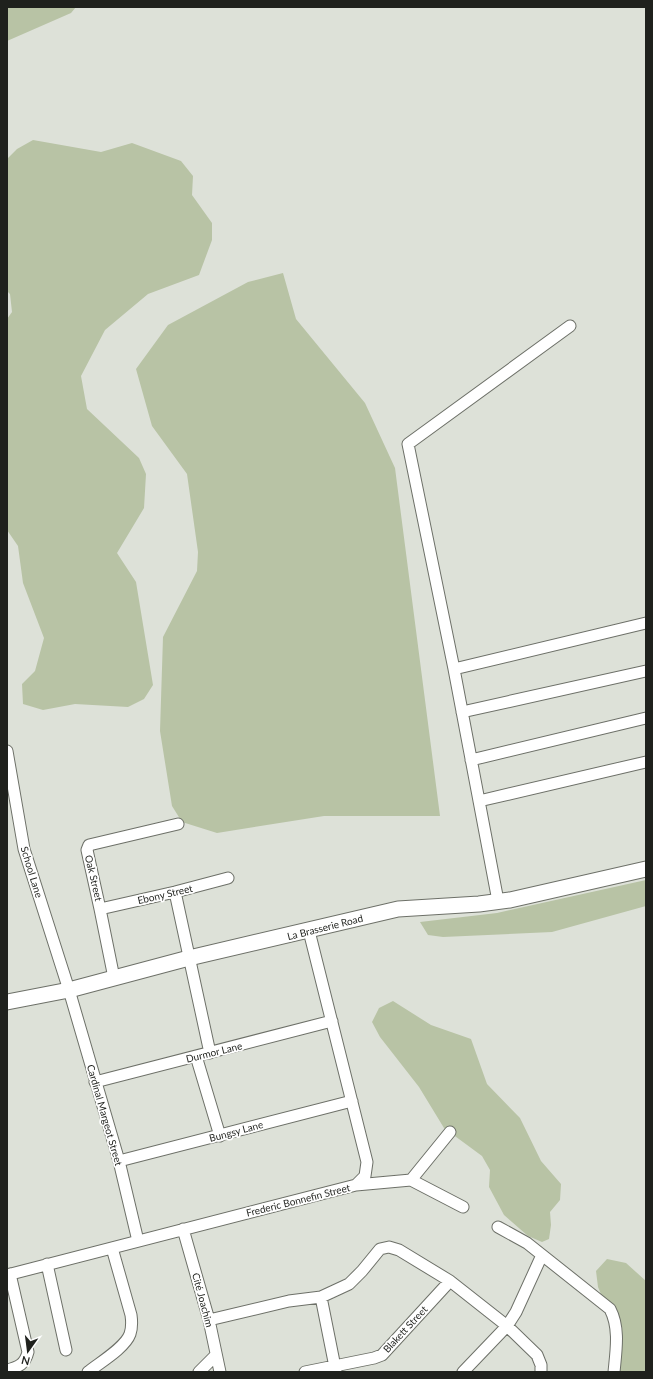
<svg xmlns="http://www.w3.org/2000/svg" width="653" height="1379" font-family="Lato,sans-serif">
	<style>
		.green { fill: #b8c3a5 }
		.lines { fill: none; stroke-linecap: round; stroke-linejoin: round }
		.street-casing { stroke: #6d7068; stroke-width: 13 }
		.secondary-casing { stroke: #6d7068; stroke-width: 17 }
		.street { stroke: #fff; stroke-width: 11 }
		.secondary { stroke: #fff; stroke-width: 15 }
		.labels { text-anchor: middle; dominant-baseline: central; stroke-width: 3.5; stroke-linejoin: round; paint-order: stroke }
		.street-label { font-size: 10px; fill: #1f211d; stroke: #fff }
	</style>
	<rect width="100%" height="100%" fill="#dde1d8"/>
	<!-- green -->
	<path class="green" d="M7,7H76L71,13L7,41Z
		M33,140L101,152L132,143L181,161L193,176L192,195L212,223V240L199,275L148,294L105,330L81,376L87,409L139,458L146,474L144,508L117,553L136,582L153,685L144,699L128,707L75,704L43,710L23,704L22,684L35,671L44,638L23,583L18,546L7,530V319L12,312L10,294L7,291V159L17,149Z
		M283,273L296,319L365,403L395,468L440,816H324L217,833L182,822L172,806L160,731L163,637L197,571L198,552L187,474L152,426L136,369L168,325L248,282Z
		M646,880V906L552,932L443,937L428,935L420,922L497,913Z
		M393,1001L431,1025L471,1039L487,1084L520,1118L541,1161L561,1184L560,1200L550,1212L551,1225L549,1239L542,1242L528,1236L504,1215L489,1187L490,1170L482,1156L444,1128L419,1087L380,1037L372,1022L379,1008Z
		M607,1259L626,1263L646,1281V1372H620L611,1318L598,1287L596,1271Z"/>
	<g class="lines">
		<defs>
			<path id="street" d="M454,669L408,444L570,326
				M462,712L646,671
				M7,751L24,849L69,990L119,1161L138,1241
				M471,760L646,718
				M479,801L646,762
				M175,892L210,1053
				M498,901L454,669L646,623
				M100,909L175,892L228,878
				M114,978L100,909L87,850L89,845L178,824
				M196,1056L220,1136
				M95,1082L332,1021
				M119,1161L352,1101
				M411,1180L463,1207
				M356,1185L411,1180L450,1132
				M498,1227L527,1243L610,1309C620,1328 616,1351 614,1372
				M183,1229L209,1320L220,1372
				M47,1264L66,1350
				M7,1275L356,1185L365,1176L367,1162L309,931
				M321,1297L336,1372
				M209,1320L289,1301L321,1297L349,1284L362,1271L380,1249L389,1247L399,1250L450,1281L507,1326L537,1355L541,1365V1372
				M7,1370C19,1367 25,1364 28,1352L10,1274
				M88,1372C99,1363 125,1348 130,1334C132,1328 132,1322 131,1315L112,1248
				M199,1372L216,1355
				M305,1372L374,1358L382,1355L450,1281
				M463,1372L507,1326L516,1312L542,1255"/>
			<path id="secondary" d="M7,1002L69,990L189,958L398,909L479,904L510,900L646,869"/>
		</defs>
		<!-- street casing -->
		<use href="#street" class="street-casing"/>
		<!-- secondary casing -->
		<use href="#secondary" class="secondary-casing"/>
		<!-- street -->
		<use href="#street" class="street"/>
		<!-- secondary -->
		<use href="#secondary" class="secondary"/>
	</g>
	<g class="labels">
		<!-- street labels -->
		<g class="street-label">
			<text transform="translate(32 872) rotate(73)">School Lane</text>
			<text transform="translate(94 878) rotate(77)">Oak Street</text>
			<text transform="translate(165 894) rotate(-13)">Ebony Street</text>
			<text transform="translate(325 927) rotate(-14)">La Brasserie Road</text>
			<text transform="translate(214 1052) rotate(-14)">Durmor Lane</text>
			<text transform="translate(105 1115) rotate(74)">Cardinal Margeot Street</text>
			<text transform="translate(236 1131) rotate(-15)">Bungsy Lane</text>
			<text transform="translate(298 1200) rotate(-14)">Frederic Bonnefin Street</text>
			<text transform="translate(203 1300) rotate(75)">Cité Joachim</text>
			<text transform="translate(405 1329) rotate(-47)">Blakett Street</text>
		</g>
	</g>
	<!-- border -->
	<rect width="653" height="1379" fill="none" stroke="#1f211d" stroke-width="16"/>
	<!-- north arrow -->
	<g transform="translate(28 1351) rotate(194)" stroke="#ffffff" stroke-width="3" paint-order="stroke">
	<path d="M0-3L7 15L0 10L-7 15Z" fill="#1f211d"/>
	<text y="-6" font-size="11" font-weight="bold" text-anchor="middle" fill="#1f211d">N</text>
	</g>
</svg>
